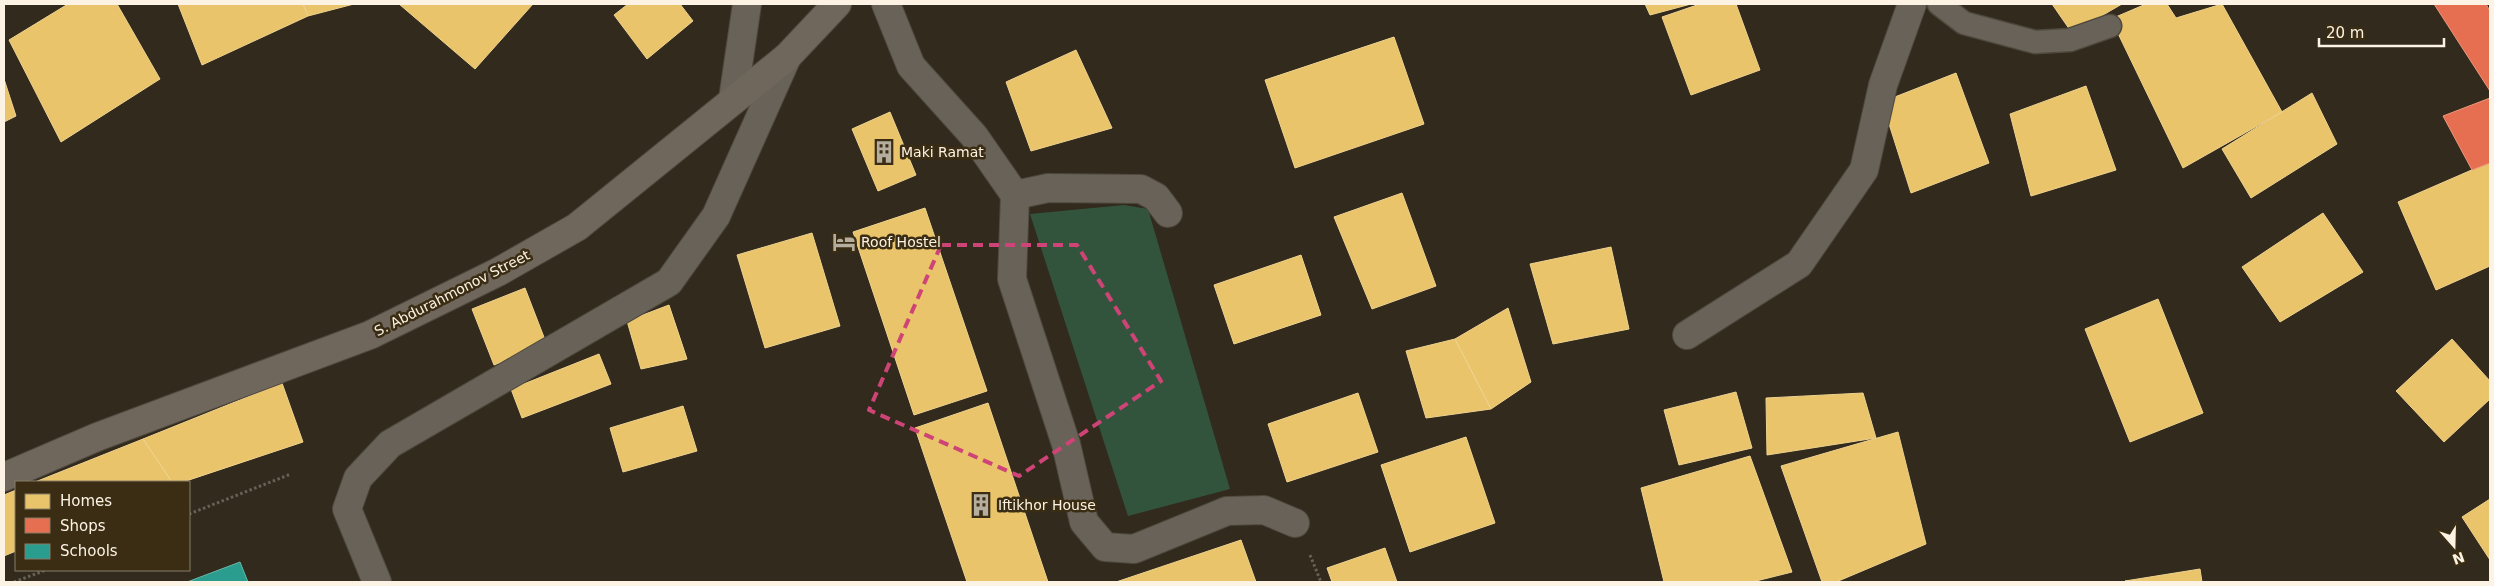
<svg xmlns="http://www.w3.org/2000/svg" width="2494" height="586" font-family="'DejaVu Sans',sans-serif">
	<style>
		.green { fill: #33543c }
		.homes { fill: #e9c46a; stroke: #efd28f }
		.shops { fill: #e76f51; stroke: #ed977d }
		.schools { fill: #2a9d8f; stroke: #69b7a8 }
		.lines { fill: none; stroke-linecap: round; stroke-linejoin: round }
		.lane-casing { stroke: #4e483d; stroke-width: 25 }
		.street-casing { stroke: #4e483d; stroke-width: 30 }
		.secondary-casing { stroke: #4e483d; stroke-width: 30 }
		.path { stroke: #686158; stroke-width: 3; stroke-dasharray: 2.5 2.5; stroke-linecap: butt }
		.lane { stroke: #686258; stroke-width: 22 }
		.street { stroke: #686258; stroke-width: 28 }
		.secondary { stroke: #6f665c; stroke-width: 28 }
		.marked { fill: none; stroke: #ce4476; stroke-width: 4; stroke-dasharray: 10 6; stroke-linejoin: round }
		.labels { text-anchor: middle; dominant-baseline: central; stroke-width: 5; stroke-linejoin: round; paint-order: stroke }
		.poi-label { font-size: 14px; fill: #fcf3e4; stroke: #3b2d13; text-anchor: start }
		.street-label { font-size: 14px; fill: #fcf3e4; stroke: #3b2d13 }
	</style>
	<rect width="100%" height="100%" fill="#322a1c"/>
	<!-- green -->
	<path class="green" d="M1124,205L1148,209L1230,489L1128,516L1030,214Z"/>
	<!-- homes -->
	<path class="homes" d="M68,4H117L160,79L61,142L9,40Z
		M178,4H303L308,16L202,65Z
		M303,4H354L308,16Z
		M399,4H533L475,69Z
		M628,4H680L693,21L647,59L614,15Z
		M1645,4H1691L1650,15Z
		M1700,4H1736L1760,70L1691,95L1662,17Z
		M2052,4H2122L2072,33Z
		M2146,4H2167L2176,18L2222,4L2282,112L2183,168L2111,19Z
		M1394,37L1424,124L1295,168L1265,80Z
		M1076,50L1112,128L1031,151L1006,82Z
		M1956,73L1989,163L1911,193L1882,102Z
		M4,79L16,116L4,122Z
		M2086,86L2116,170L2031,196L2010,114Z
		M2312,93L2337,144L2251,198L2222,149Z
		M890,112L916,175L878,191L852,129Z
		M2490,162V266L2436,290L2398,202Z
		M1402,193L1436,286L1372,309L1334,217Z
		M925,208L987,391L914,415L853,232Z
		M2323,213L2363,272L2280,322L2242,267Z
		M812,233L840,326L765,348L737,255Z
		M1611,247L1629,329L1553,344L1530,264Z
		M1301,255L1321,315L1234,344L1214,285Z
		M525,288L547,345L494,365L472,309Z
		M2158,299L2203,413L2130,442L2085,329Z
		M669,305L687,359L641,369L627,321Z
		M1508,308L1531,382L1491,409L1455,339Z
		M1455,339L1491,409L1426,418L1406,351Z
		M2452,339L2490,381V399L2444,442L2396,391Z
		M599,354L611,384L522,418L511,389Z
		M282,383L303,442L183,482H172L143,439Z
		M1736,392L1752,448L1679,465L1664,410Z
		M1358,393L1378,452L1287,482L1268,424Z
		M1863,393L1876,438L1767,455L1766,398Z
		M988,403L1048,582H967L915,428Z
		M683,406L697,451L623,472L610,428Z
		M1898,432L1926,544L1836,582H1822L1781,466Z
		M1466,437L1495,523L1410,552L1381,465Z
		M143,439L172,482H35Z
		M1750,456L1792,572L1752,582H1664L1641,488Z
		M16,490V551L4,556V495Z
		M2490,499V560L2462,517Z
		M1241,540L1256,582H1116Z
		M1385,548L1397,582H1332L1327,568Z
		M2200,569L2202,582L2125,581Z"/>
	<!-- shops -->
	<path class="shops" d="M2434,4H2486L2490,11V91Z
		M2490,98V163L2472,170L2443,116Z"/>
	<!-- schools -->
	<path class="schools" d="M240,562L248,582H187Z"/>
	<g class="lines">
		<defs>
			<path id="lane" d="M1939,4L1964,23L2035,42L2070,40L2110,26"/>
			<path id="street" d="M886,4L911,66L974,136L1015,195L1048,188L1141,189L1156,197L1168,213
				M733,99L747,4
				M1015,195L1012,279L1066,444L1084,522L1105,547L1134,549L1227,511L1264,510L1295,523
				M1687,335L1799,264L1864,170L1883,85L1912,4
				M377,582L347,509L358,478L390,444L669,282L716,216L787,57"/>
			<path id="secondary" d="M4,477L97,437L370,335L498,272L577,227L787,57L837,4"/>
		</defs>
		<!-- lane casing -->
		<use href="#lane" class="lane-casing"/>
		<!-- street casing -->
		<use href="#street" class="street-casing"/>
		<!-- secondary casing -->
		<use href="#secondary" class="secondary-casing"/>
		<!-- path -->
		<path class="path" d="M189,514L291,474
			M1310,555L1321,582
			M14,582L46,570"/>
		<!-- lane -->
		<use href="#lane" class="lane"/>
		<!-- street -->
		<use href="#street" class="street"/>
		<!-- secondary -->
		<use href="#secondary" class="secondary"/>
	</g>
	<!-- marked area -->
	<path class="marked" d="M941,245H1077L1161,381L1019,476L869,410Z"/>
	<!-- icons -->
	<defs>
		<symbol id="building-bare" viewBox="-9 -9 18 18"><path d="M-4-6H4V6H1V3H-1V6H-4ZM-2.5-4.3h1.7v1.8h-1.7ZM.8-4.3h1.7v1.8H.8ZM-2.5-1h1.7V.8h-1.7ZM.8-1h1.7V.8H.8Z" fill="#b5ad9e" stroke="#3b2d13" stroke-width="2.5" paint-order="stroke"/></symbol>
		<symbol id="hotel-bare" viewBox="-9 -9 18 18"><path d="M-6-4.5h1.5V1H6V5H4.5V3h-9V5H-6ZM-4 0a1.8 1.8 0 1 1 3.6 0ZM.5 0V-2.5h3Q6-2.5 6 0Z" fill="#b5ad9e" stroke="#3b2d13" stroke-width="2.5" paint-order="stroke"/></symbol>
	</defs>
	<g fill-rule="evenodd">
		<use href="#building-bare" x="868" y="136" width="32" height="32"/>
		<use href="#hotel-bare" x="828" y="226" width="32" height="32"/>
		<use href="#building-bare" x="965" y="489" width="32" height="32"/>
	</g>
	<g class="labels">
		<!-- poi labels -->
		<g class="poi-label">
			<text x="901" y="152">Maki Ramat</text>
			<text x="861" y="242">Roof Hostel</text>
			<text x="998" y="505">Iftikhor House</text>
		</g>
		<!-- street labels -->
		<g class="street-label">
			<text transform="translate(452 293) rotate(-27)">S. Abdurahmonov Street</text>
		</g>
	</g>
	<!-- border -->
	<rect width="2494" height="586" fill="none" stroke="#fcf3e4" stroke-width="10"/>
	<!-- legend -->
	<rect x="15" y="481" width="175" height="90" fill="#3b2d13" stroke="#887c67"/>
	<rect x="25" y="494" width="25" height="15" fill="#e9c46a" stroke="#887c67"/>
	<text x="60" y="506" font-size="15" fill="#fcf3e4">Homes</text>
	<rect x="25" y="518" width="25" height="15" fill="#e76f51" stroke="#887c67"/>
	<text x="60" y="531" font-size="15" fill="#fcf3e4">Shops</text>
	<rect x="25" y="544" width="25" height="15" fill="#2a9d8f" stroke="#887c67"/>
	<text x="60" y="556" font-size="15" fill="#fcf3e4">Schools</text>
	<!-- north arrow -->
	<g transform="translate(2454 546) rotate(160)" stroke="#3b2d13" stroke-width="4" paint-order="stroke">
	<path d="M0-4L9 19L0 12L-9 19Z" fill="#fcf3e4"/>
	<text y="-8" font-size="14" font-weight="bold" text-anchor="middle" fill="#fcf3e4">N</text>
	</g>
	<!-- scale -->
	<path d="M2319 38v8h125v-8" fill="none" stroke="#fcf3e4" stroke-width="2.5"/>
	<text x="2326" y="38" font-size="15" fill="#fcf3e4" stroke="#3b2d13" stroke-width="4" paint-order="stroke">20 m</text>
</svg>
